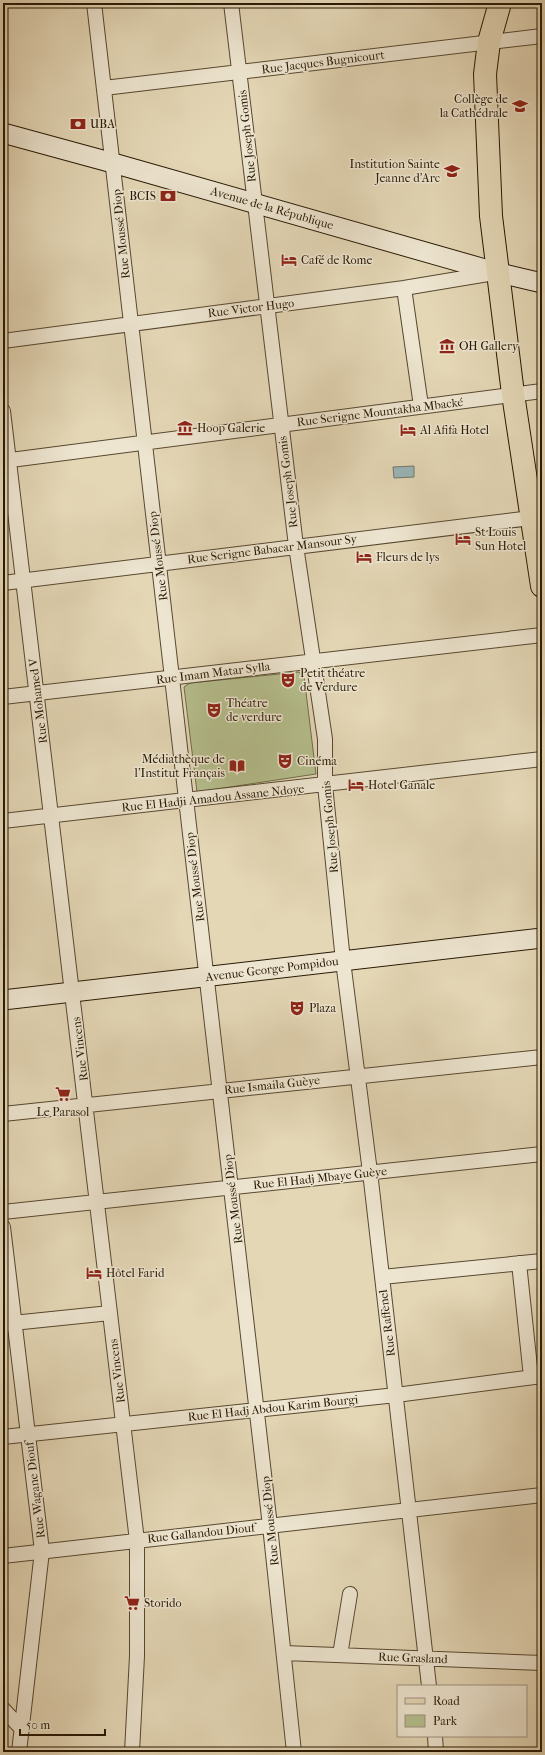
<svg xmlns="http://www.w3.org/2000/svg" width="545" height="1755" font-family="'IM FELL French Canon',serif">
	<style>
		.green { fill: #b5be8d; stroke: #6f6c48 }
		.water { fill: #9ab7b9; stroke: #6d7871 }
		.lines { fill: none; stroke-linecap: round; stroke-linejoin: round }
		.street-casing { stroke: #584830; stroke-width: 16 }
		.secondary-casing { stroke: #291904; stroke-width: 21 }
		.primary-casing { stroke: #291904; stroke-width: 24 }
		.street { stroke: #ede5d0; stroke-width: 14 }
		.secondary { stroke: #ede5d0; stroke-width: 19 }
		.primary { stroke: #e4d7b6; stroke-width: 22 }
		.labels { text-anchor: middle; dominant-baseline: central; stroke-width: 3; stroke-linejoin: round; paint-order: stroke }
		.street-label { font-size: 12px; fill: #291904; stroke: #ede5d0 }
		.poi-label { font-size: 12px; fill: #291904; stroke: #ede5d0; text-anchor: start }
	</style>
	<rect width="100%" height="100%" fill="#e4d7b6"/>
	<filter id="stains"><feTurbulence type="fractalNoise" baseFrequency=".005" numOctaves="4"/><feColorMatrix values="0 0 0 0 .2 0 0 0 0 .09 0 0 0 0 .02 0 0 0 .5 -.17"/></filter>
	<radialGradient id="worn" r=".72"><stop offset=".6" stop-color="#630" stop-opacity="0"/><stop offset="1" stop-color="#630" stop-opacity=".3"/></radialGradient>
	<!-- green -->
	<path class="green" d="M299,672L304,676L316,774L197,792L184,687L190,683Z"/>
	<!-- water -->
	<path class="water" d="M414,466V477L394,478L393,467Z"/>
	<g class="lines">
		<defs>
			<path id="street" d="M94,3L270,1526L294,1752
				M231,3L296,546L325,739V785L343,961L370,1172L429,1686
				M104,88L542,36
				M404,288L421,406
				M3,341L404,288L494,273
				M3,411L137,1541V1656L132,1752
				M3,461L542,391
				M3,583L539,517
				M3,697L542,635
				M3,821L542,759
				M3,1114L542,1057
				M3,1212L542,1154
				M3,1227L42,1551L19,1752
				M519,1263L531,1377
				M382,1277L542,1261
				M3,1324L110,1313
				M3,1437L396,1395L542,1376
				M3,1556L542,1495
				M284,1653L542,1663
				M340,1655L350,1594
				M3,1709L21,1728
				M435,1736L436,1752"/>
			<path id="secondary" d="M3,133L113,163L499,273L542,283
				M3,1000L542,938"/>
			<path id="primary" d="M500,3L489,42L485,74L491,216L513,394L542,586"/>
		</defs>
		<!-- street casing -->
		<use href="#street" class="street-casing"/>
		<!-- secondary casing -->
		<use href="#secondary" class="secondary-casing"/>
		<!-- primary casing -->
		<use href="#primary" class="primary-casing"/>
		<!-- street -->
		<use href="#street" class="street"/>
		<!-- secondary -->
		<use href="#secondary" class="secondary"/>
		<!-- primary -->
		<use href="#primary" class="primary"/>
	</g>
	<!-- icons -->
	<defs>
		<symbol id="school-bare" viewBox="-9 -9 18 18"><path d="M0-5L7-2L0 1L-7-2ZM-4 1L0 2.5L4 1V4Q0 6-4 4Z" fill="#8f2418" stroke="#ede5d0" stroke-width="2.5" paint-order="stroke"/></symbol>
		<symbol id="bank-bare" viewBox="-9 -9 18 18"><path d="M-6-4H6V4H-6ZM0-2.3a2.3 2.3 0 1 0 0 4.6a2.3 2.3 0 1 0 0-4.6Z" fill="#8f2418" stroke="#ede5d0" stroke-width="2.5" paint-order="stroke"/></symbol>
		<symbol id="hotel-bare" viewBox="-9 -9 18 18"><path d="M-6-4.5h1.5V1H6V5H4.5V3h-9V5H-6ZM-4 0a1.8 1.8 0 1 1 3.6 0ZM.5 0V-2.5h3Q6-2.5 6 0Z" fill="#8f2418" stroke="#ede5d0" stroke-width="2.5" paint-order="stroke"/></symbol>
		<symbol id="museum-bare" viewBox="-9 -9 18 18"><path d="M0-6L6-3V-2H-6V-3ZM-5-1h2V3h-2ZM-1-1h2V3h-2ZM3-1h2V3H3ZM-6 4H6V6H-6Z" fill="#8f2418" stroke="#ede5d0" stroke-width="2.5" paint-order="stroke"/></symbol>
		<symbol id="theatre-bare" viewBox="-9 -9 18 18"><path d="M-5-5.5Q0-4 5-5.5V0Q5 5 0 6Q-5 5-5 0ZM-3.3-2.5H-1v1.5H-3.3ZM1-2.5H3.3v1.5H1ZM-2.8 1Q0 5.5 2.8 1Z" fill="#8f2418" stroke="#ede5d0" stroke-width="2.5" paint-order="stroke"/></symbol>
		<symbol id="library-bare" viewBox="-9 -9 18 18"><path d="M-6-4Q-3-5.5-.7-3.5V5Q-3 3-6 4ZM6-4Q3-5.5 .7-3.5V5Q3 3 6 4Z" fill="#8f2418" stroke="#ede5d0" stroke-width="2.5" paint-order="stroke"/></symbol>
		<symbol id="supermarket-bare" viewBox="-9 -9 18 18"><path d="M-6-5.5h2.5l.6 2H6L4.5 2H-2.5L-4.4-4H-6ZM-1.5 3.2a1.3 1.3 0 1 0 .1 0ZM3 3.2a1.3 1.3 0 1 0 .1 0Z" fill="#8f2418" stroke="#ede5d0" stroke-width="2.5" paint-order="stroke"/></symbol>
	</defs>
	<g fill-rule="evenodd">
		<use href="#school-bare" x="509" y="95" width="22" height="22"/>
		<use href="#bank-bare" x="67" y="113" width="22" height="22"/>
		<use href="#school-bare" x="441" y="160" width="22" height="22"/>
		<use href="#bank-bare" x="157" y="185" width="22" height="22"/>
		<use href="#hotel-bare" x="278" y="249" width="22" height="22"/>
		<use href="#museum-bare" x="436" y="335" width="22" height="22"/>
		<use href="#museum-bare" x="174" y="417" width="22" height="22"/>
		<use href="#hotel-bare" x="397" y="419" width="22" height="22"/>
		<use href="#hotel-bare" x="452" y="528" width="22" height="22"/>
		<use href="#hotel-bare" x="353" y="546" width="22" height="22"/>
		<use href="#theatre-bare" x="277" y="669" width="22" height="22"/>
		<use href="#theatre-bare" x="203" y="699" width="22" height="22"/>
		<use href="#theatre-bare" x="274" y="750" width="22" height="22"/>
		<use href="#library-bare" x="226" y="755" width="22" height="22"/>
		<use href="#hotel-bare" x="345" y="774" width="22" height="22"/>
		<use href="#theatre-bare" x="286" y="997" width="22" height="22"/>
		<use href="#supermarket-bare" x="52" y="1083" width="22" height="22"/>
		<use href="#hotel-bare" x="83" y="1262" width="22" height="22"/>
		<use href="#supermarket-bare" x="121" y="1592" width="22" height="22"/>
	</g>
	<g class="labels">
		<!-- street labels -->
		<g class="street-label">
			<text transform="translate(323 62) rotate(-7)">Rue Jacques Bugnicourt</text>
			<text transform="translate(247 136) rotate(-96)">Rue Joseph Gomis</text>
			<text transform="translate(272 208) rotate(16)">Avenue de la République</text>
			<text transform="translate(121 234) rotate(-96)">Rue Moussé Diop</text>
			<text transform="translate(251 308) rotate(-7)">Rue Victor Hugo</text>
			<text transform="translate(380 412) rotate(-7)">Rue Serigne Mountakha Mbacké</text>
			<text transform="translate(288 482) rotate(-97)">Rue Joseph Gomis</text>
			<text transform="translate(272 549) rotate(-7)">Rue Serigne Babacar Mansour Sy</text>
			<text transform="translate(158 556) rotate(-97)">Rue Moussé Diop</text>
			<text transform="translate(213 673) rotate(-7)">Rue Imam Matar Sylla</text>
			<text transform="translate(38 701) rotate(-97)">Rue Mohamed V</text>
			<text transform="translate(213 798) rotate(-6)">Rue El Hadji Amadou Assane Ndoye</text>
			<text transform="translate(330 827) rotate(-95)">Rue Joseph Gomis</text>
			<text transform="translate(195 877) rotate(-97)">Rue Moussé Diop</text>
			<text transform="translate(272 969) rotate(-7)">Avenue George Pompidou</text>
			<text transform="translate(80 1049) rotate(-97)">Rue Vincens</text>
			<text transform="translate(272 1085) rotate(-6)">Rue Ismaila Guèye</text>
			<text transform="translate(320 1178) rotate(-6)">Rue El Hadj Mbaye Guèye</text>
			<text transform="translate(233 1199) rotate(-97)">Rue Moussé Diop</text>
			<text transform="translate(387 1323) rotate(-97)">Rue Raffenel</text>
			<text transform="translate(117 1371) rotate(-97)">Rue Vincens</text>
			<text transform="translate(273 1408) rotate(-6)">Rue El Hadj Abdou Karim Bourgi</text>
			<text transform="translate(35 1490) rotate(-97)">Rue Wagane Diouf</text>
			<text transform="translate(270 1521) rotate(-96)">Rue Moussé Diop</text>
			<text transform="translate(201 1533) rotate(-6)">Rue Gallandou Diouf</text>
			<text transform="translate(413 1658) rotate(2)">Rue Grasland</text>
		</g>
		<!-- poi labels -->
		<g class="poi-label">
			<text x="508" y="99" text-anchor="end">Collège de<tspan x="508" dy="14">la Cathédrale</tspan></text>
			<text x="90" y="124">UBA</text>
			<text x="440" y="164" text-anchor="end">Institution Sainte<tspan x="440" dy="14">Jeanne d'Arc</tspan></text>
			<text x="156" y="196" text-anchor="end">BCIS</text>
			<text x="301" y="260">Café de Rome</text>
			<text x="459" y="346">OH Gallery</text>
			<text x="197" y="428">Hoop Galerie</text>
			<text x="420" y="430">Al Afifa Hotel</text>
			<text x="475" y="532">St Louis<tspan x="475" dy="14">Sun Hotel</tspan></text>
			<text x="376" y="557">Fleurs de lys</text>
			<text x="300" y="673">Petit théatre<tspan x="300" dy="14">de Verdure</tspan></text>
			<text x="226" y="703">Théatre<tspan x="226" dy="14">de verdure</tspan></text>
			<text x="225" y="759" text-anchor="end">Médiathèque de<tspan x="225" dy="14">l'Institut Français</tspan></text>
			<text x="297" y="761">Cinéma</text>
			<text x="368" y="785">Hotel Ganale</text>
			<text x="309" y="1008">Plaza</text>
			<text x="63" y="1112" text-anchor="middle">Le Parasol</text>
			<text x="106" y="1273">Hôtel Farid</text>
			<text x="144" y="1603">Storido</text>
		</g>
	</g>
	<!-- margin -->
	<rect width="545" height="1755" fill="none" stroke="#e4d7b6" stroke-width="16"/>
	<rect x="4" y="4" width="537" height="1747" fill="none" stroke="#291904" stroke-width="2"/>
	<rect x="8" y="8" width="529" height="1739" fill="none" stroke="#291904"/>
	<!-- legend -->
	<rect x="397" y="1685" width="130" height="52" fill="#ede5d0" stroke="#9f937e"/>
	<rect x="405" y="1698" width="20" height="6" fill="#e4d7b6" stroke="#9f937e"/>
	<text x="433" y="1705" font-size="12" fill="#291904">Road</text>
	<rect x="405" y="1715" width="20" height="12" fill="#b5be8d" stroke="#9f937e"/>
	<text x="433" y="1725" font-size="12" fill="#291904">Park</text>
	<!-- scale -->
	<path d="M20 1729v6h85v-6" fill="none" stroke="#291904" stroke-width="2"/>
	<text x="26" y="1729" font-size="12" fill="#291904" stroke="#ede5d0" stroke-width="3" paint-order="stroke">50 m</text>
	<rect width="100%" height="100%" filter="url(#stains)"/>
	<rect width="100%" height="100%" fill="url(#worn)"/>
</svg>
